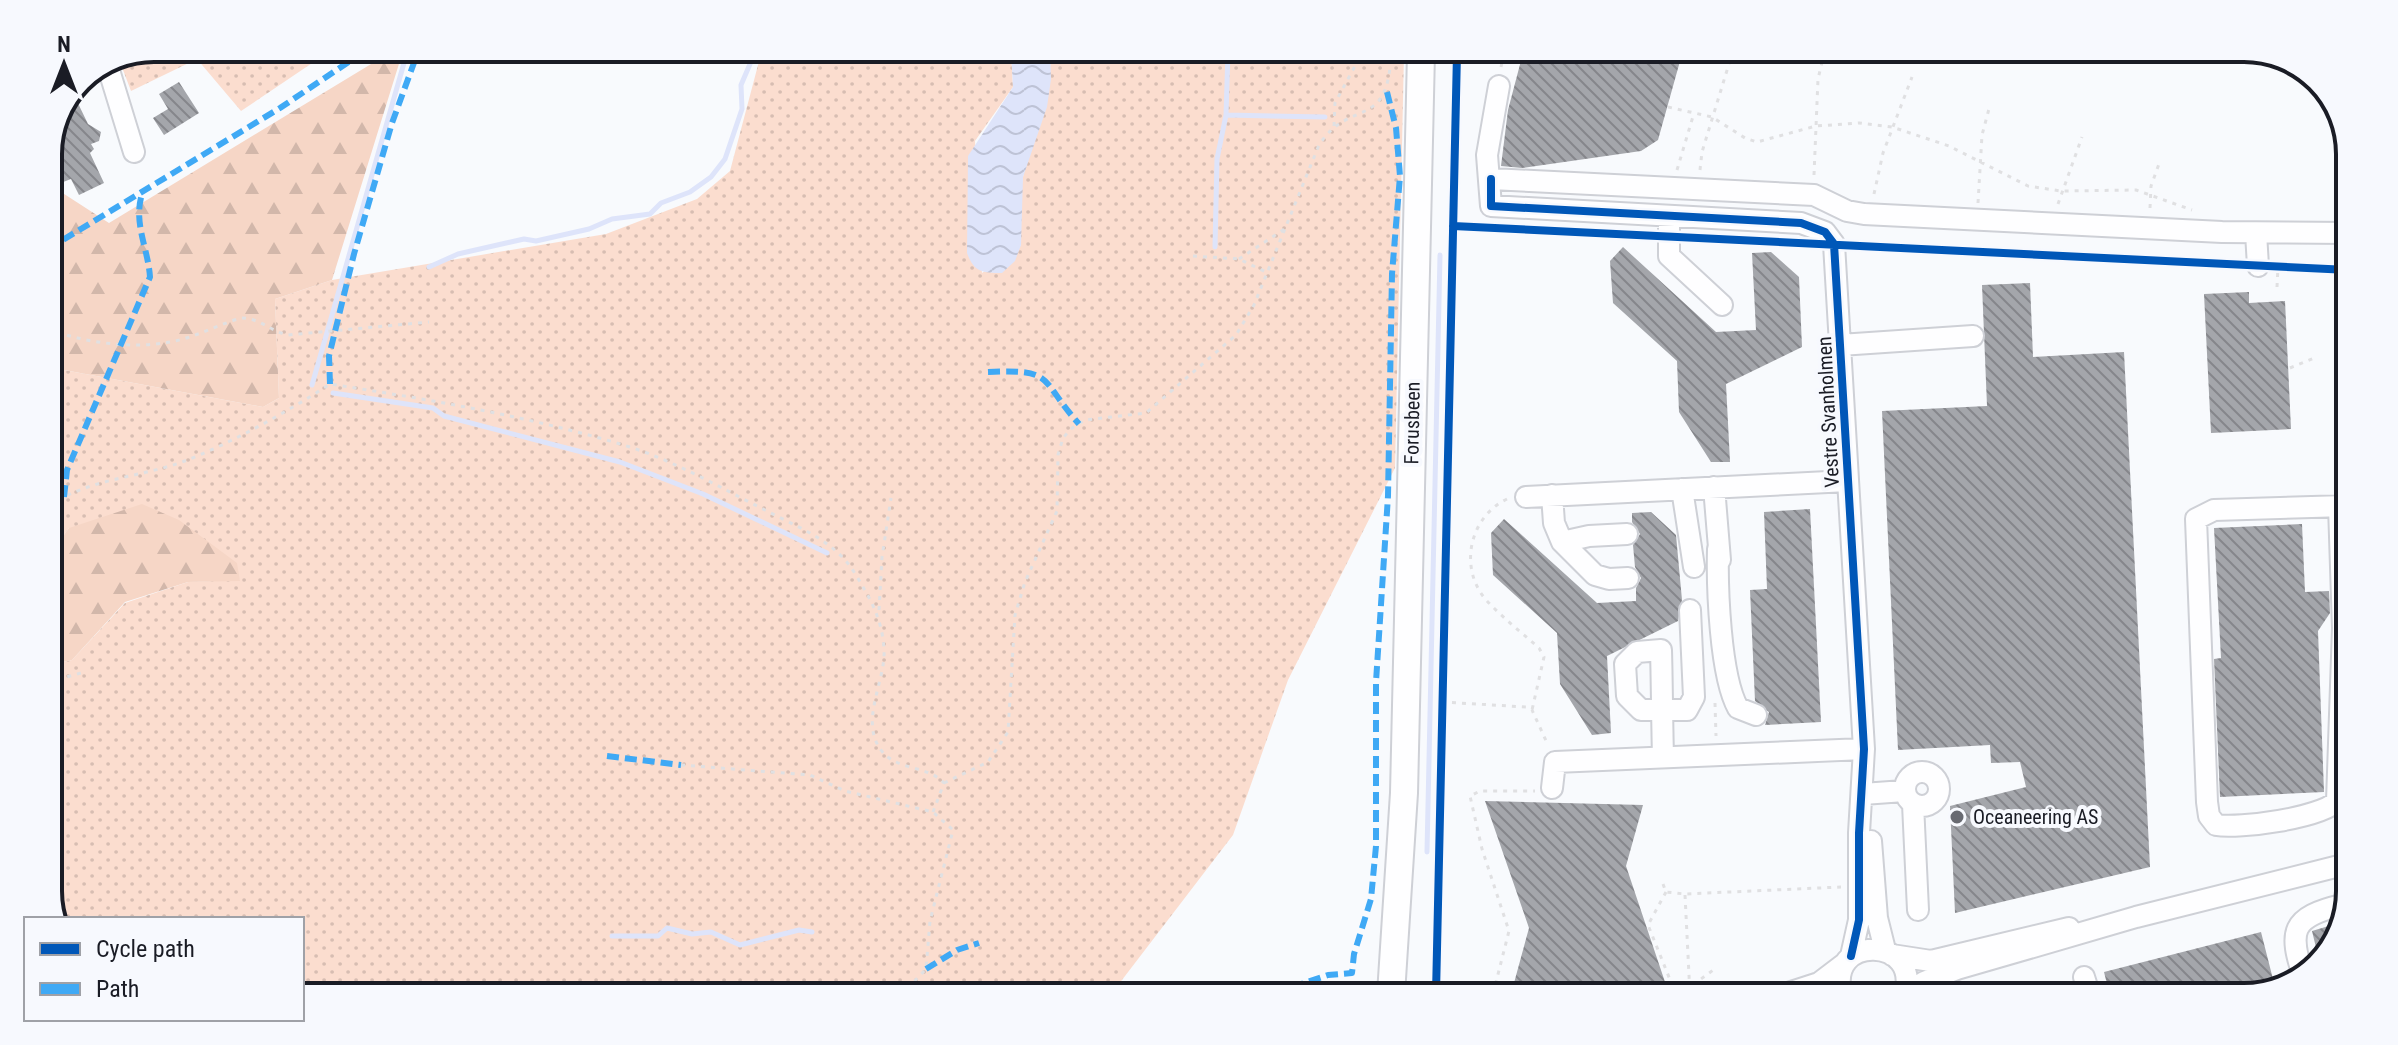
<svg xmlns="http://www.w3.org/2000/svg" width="2398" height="1045" font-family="'Roboto Condensed',sans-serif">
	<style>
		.grass { fill: url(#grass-dots) }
		.forest { fill: url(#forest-firs) }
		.water { fill: url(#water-waves) }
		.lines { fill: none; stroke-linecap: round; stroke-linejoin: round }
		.stream { stroke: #dee4fa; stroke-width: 5 }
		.building { fill: url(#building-back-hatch) }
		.minor-casing { stroke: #ced0d6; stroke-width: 24 }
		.major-casing { stroke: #ced0d6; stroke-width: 30 }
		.path { stroke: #e0e0e2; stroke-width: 3; stroke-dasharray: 4 6; stroke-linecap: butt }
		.minor { stroke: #fefeff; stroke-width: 20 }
		.major { stroke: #fefeff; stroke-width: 26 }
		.quiet { stroke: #3fa9f5; stroke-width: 6; stroke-dasharray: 12 6; stroke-linecap: butt }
		.cycleway-casing { stroke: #f7f9fe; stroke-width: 13 }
		.cycleway { stroke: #0057b8; stroke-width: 8 }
		.poi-dot { fill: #686a71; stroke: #f7f9fe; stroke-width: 3 }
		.labels { text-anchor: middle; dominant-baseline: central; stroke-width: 8; stroke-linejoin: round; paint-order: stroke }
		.street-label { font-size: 20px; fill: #1a1c25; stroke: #f7f9fe }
		.poi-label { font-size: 20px; fill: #1a1c25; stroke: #f7f9fe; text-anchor: start }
		.rim { fill: none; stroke: #1a1c25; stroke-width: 4 }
	</style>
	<defs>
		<pattern id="grass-dots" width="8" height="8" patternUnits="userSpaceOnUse" patternTransform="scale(2)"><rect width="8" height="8" fill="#fbddcf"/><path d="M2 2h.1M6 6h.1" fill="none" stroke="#d7bdb2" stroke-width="1.8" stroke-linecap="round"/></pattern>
		<pattern id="forest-firs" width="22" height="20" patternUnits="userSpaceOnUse" patternTransform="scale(2)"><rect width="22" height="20" fill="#f6d6c6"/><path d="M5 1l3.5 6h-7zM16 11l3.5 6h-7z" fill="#d2b7aa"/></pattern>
		<pattern id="water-waves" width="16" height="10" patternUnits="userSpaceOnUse" patternTransform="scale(2)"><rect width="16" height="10" fill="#dee4fa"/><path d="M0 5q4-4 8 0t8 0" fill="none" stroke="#bec3d6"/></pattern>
		<pattern id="building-back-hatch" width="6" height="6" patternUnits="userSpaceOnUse" patternTransform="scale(2)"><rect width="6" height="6" fill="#a4a6ab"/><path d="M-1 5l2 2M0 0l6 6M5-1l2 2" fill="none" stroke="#85868b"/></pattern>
	</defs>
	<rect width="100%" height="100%" fill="#f8fafd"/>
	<!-- grass -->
	<path class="grass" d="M154,48L333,49L241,111L197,59L131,91L120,62Z
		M762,50L1011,51L1013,87L975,141L982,273L1021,245C1021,223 1019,199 1023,177C1032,128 1053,108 1050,51L1404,53L1395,468L1288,680L1233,835L1112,993L302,990V919H56L48,898V665L72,660L125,603L188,582L240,580L69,528L48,557V367L263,407L279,398L275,299L332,280L606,234L697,199L730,171Z"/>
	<!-- forest -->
	<path class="forest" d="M402,54L332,280L275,299L279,398L263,407L48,367V195L58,190L109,223L381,58Z
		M142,504L179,520L237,563L240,581L188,582L125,602L72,660L48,665V557L69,528Z"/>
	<!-- water -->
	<path class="water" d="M1011,51H1050L1051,79L1047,107L1023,177L1021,245L1015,261L1002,273C982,273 974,272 967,253L968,156L1013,87Z"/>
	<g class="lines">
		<!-- stream -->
		<path class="stream" d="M1226,115L1325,117
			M1215,247L1217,159L1226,115L1228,52
			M429,267L458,254L524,239L536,241L589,229L612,219L650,214L661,203L690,192L711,177L725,159L742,109L741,85L756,50
			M312,385L408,49
			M333,393L433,408L444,416L620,462L703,494L827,553
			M1427,852L1440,255
			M612,936H658L667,928L692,934L711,932L740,945L799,930L812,932"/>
	</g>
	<!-- building -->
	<path class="building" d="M1523,53L1682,54L1658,140L1641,151L1522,168L1501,166L1508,110Z
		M179,82L199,113L164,135L153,118L168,109L159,94Z
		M73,93L88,124L101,132L99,141L91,144L94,149L90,153L104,183L79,195L71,179L58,184L48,164V148Z
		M1623,247L1716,332L1756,330L1752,253L1771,252L1799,277L1802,347L1726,384L1730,462H1711L1679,412L1677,361L1613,303L1610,261Z
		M2030,283L2033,357L2124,352L2150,867L1955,913L1950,806L2026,787L2020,762L1991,763L1990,745L1898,750L1882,411L1987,406L1982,285Z
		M2249,292V303L2285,301L2291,429L2211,433L2204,294Z
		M1810,509L1821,722L1765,725L1769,712L1755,701L1750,590L1767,589L1764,512Z
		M1651,512L1676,535L1682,600L1678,621L1607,656L1611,733L1592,735L1560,684L1557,633L1493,575L1491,533L1504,519L1597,603L1636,601V588L1641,578L1635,567L1633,545L1640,534L1632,522V513Z
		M2302,524L2305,592L2329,591L2330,613L2318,631L2324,792L2220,797L2214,659L2221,658L2214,528Z
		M1485,801L1643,805L1626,866L1665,982L1613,995L1511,994L1529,928Z
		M2342,922V931L2319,960L2312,931Z
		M2261,932L2275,987L2244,997L2110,996L2104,972Z"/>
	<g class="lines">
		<defs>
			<path id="minor" d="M108,67L134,152
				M1499,86L1487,155L1491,206L1801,223L1825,232L1834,244L1864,749L1859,833V920L1851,956
				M1491,179L1814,195L1847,211L1864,214L2222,232L2349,233
				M1669,218V256L1722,305
				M2256,233L2258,266
				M1840,345L1973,336
				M1714,487L1720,560
				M1682,489L1694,567
				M1552,495L1554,523L1562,542L1595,575L1609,579L1628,578
				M1526,497L1848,481
				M2339,506L2343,628L2337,801C2321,818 2239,829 2216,825L2209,816L2207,802L2196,519L2214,510L2346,506
				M1562,542L1589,536L1627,534
				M1718,549C1717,587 1720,676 1738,708L1756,715
				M1663,756C1662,721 1662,685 1661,650L1637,652L1625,664L1627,696L1641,710H1687L1694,697L1690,610
				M1905 789a17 17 0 1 1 34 0a17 17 0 1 1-34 0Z
				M1552,788L1555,762L1864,749
				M1863,794L1904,791
				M1913,804L1918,910
				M1871,841L1877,918L1885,950
				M1892,955L1931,961L2069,928
				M2084,977L2090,996
				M2304,978C2288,931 2291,917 2342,905
				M1782,995L1819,983L1844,964
				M1842,995C1824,933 1924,936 1904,996
				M1907,996L1924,982L1957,969L2136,917L2343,865"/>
			<path id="major" d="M1391,994L1404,793L1421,53"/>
		</defs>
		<!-- minor casing -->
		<use href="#minor" class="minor-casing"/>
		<!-- major casing -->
		<use href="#major" class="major-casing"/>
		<!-- path -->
		<path class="path" d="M1501,67L1504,53
			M1668,107L1712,117L1745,138L1757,142L1816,126L1859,123L1892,127L1949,146L2028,186L2061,191L2136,190L2192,210
			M1334,126L1335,103L1355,66
			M1677,170L1694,113
			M1700,170L1702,152L1732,54
			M1814,175L1818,79L1824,54
			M1874,194L1883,153L1912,77
			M1978,203L1982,135L1990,105
			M2058,204L2082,137
			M2150,208L2151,186L2159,164
			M1193,256L1239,259L1266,272
			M1239,259L1286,228
			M2277,287L2278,267
			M48,329C86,343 130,349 170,342C194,338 217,325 241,318C260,318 270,331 288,335L429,322
			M2290,368L2314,358
			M48,494L64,497C101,478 143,476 182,462C228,445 289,411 330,384C432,400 534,417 633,448C678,463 723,489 765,510C797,527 834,540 854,572C870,598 882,618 884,649C886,681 859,721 881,750C896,771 928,765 944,783L933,812
			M1507,499C1469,517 1458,569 1487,601C1503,618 1522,633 1539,648L1544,657L1532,710
			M48,525L64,497
			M879,610L882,557L891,498
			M48,682L81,673
			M1442,702L1526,707L1532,710L1548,745
			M1715,703L1716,736
			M681,765L810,775L845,791L933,812L953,830L930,921L926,969L904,992
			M944,783L988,762L1008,732L1015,615L1025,582L1057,511L1058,455L1063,438L1072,428L1085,420L1146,413L1236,335L1254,305L1319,145C1351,96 1388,133 1391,53
			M1663,884L1666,892L1685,894L1841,887
			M1666,892L1648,925L1675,992
			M1685,895L1690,995
			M1493,994L1509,931L1482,849L1470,796L1480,791H1535
			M1665,995L1690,987L1716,968"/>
		<!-- minor -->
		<use href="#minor" class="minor"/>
		<!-- major -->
		<use href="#major" class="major"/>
		<!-- quiet -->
		<path class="quiet" d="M48,249L280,108L368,49
			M988,372C1056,369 1038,378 1079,424
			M330,384L329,356L354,254L392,123L419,49
			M64,497L67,470L150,277C148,248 133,223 142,194
			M607,756L681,765
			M926,969L957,950L979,943
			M1275,993L1328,975L1352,973L1354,954L1371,899L1376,846V682L1388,496L1392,274L1400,176L1396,128L1387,92"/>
		<defs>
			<path id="cycleway" d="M1491,179V206L1801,223L1825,232L1834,244L1864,749L1859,833V920L1851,956
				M1453,226L2349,270
				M1436,994L1457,53"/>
		</defs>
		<!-- cycleway casing -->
		<use href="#cycleway" class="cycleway-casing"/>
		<!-- cycleway -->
		<use href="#cycleway" class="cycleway"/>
	</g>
	<!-- markers -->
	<circle class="poi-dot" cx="1957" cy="817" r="8"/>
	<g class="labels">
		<!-- street labels -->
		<g class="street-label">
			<text transform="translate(1828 412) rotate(-93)">Vestre Svanholmen</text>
			<text transform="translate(1412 423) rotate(-89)">Forusbeen</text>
		</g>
		<!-- poi labels -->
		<g class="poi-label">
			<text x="1973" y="817">Oceaneering AS</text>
		</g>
	</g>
	<!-- crop -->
	<path d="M0 0H2398V1045H0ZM154 62H2244A92 92 0 0 1 2336 154V891A92 92 0 0 1 2244 983H154A92 92 0 0 1 62 891V154A92 92 0 0 1 154 62Z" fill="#f7f9fe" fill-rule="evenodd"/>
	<path class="rim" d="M154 62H2244A92 92 0 0 1 2336 154V891A92 92 0 0 1 2244 983H154A92 92 0 0 1 62 891V154A92 92 0 0 1 154 62Z"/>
	<!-- legend -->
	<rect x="24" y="917" width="280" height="104" fill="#f7f9fe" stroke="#9fa1a7" stroke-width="2"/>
	<rect x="40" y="943" width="40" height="12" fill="#0057b8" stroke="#9fa1a7" stroke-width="2"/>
	<text x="96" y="957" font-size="24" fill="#1a1c25">Cycle path</text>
	<rect x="40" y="983" width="40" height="12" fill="#3fa9f5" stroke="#9fa1a7" stroke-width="2"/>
	<text x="96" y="997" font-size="24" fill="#1a1c25">Path</text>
	<!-- north arrow -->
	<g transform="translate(64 64)" stroke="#f7f9fe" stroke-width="6" paint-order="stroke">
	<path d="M0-6L14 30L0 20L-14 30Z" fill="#1a1c25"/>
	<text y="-12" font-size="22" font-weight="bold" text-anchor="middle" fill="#1a1c25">N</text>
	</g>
</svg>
